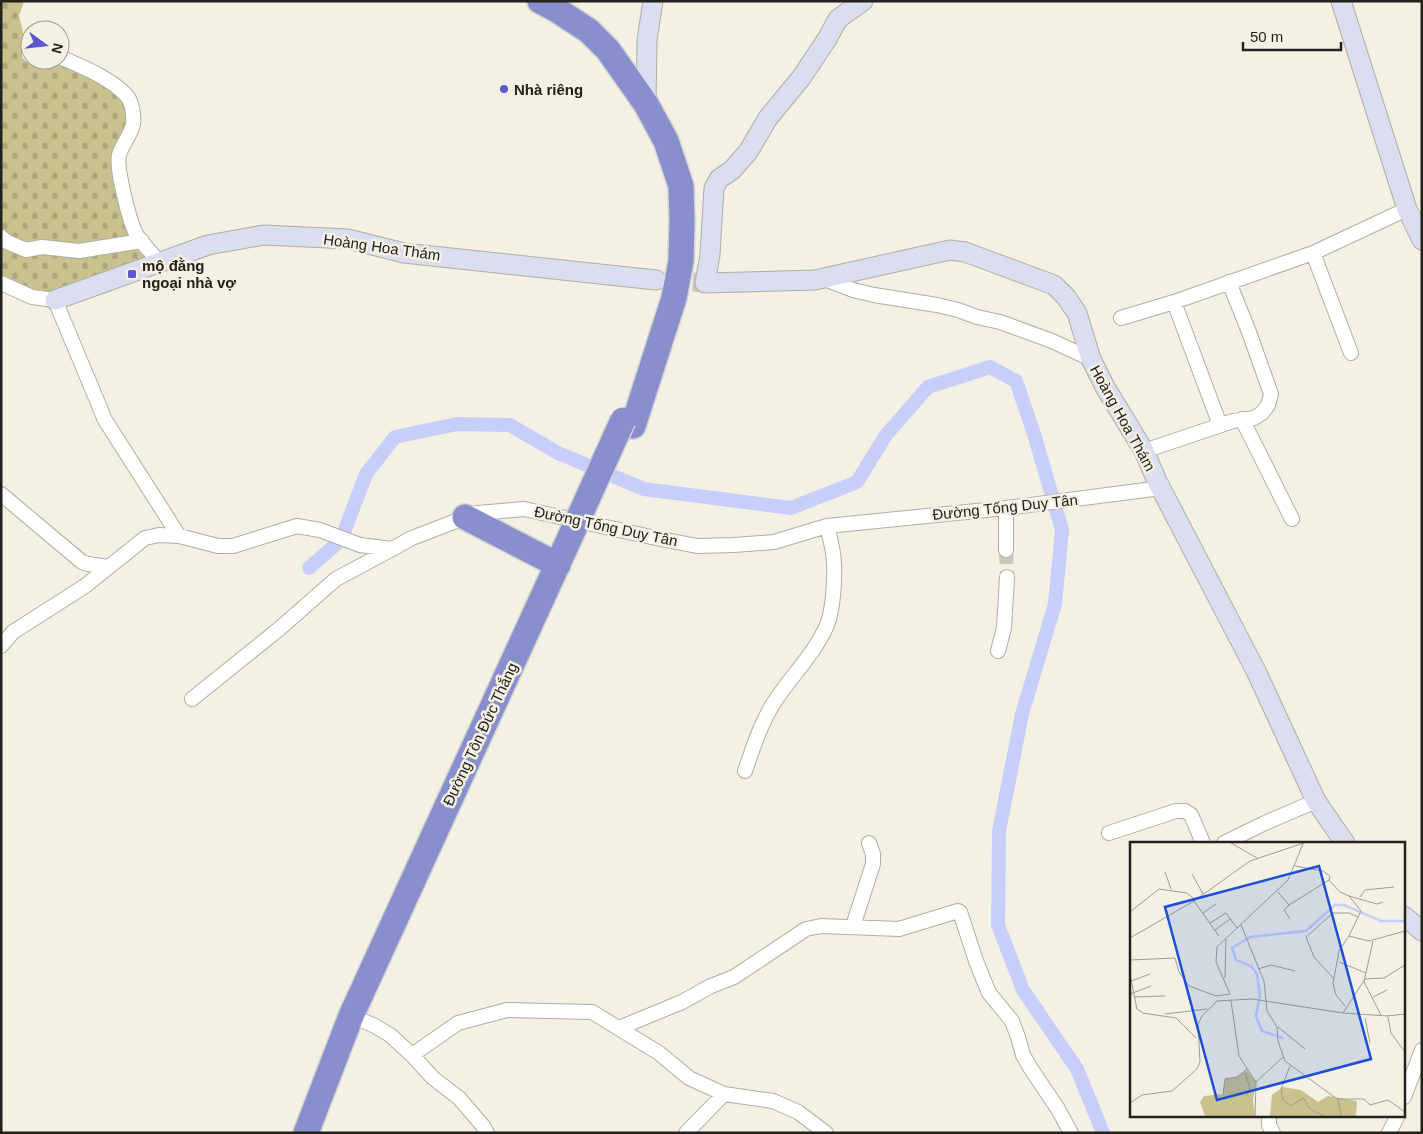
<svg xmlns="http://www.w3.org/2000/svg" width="1423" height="1134" font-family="Arial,sans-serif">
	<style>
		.cemetery { fill: url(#cemetery-stones) }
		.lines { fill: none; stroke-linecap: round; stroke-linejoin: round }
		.canal { stroke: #c7cefa; stroke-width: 14 }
		.street-tunnel { stroke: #c9c7bc; stroke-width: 14; stroke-dasharray: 14 7; stroke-linecap: butt }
		.secondary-tunnel { stroke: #c9c7bc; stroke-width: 19; stroke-dasharray: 19 9; stroke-linecap: butt }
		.street-casing { stroke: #afaea1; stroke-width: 16 }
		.secondary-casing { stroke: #afaea1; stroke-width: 21 }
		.highway-casing { stroke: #d3d3d2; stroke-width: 28 }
		.street { stroke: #fff; stroke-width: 14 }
		.secondary { stroke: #dbddf0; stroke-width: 19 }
		.highway { stroke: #888fcc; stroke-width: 25 }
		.highway-bridge-casing { stroke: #d3d3d2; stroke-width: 28; stroke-linecap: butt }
		.highway-bridge { stroke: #888fcc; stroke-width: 25 }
		.poi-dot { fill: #5958d0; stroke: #f3f1e4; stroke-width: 2 }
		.labels { text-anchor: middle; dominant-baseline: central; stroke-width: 5; stroke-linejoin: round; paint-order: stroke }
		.poi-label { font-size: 15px; font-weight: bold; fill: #22211c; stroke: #f3f1e4; text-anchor: start }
		.street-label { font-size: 15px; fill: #22211c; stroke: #f3f1e4 }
		.inset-river { fill: none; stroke: #c7cefa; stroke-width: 2.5 }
		.inset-road { fill: none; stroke: #9f9e94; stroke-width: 1 }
		.view { fill: #1d4ed8; fill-opacity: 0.15; stroke: #1d4ed8; stroke-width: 2.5 }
		.inset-edge { fill: none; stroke: #22211c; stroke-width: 2.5 }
	</style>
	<defs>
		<pattern id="cemetery-stones" width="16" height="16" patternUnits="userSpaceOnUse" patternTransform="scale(1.25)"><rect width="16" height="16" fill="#c9c28e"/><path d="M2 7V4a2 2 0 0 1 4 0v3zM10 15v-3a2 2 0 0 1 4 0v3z" fill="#aca67a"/></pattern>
	</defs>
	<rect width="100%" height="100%" fill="#f3f1e4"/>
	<!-- cemetery -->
	<path class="cemetery" d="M1,1H24L19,16L30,60H48L93,72L128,96L130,132L122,182L155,265L55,300L1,282Z"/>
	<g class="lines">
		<!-- canal -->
		<path class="canal" d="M309,568L341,540L366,474L395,437L457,424L510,425L558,453L644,489L791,508L857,482L886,435L928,387L990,367L1016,381L1034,434L1062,530L1055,604L1022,714L999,831L998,925L1023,990L1077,1069L1103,1133"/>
		<!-- street-tunnel -->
		<path class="street-tunnel" d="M1006,550L1007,577"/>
		<!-- secondary-tunnel -->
		<path class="secondary-tunnel" d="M665,280L705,283"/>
		<defs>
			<path id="street" d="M29,55H30
				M60,57C80,66 111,78 126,95C132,101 134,115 133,124C131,135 122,144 119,155C116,168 130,226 138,237C144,246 153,254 160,263
				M1,237L7,242L26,250L42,247L79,251L142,241
				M1313,253L1351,353
				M822,278L853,290L874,295L937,305L958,310L977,317L1000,322L1052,341L1091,359
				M1,283L32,297L55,300L105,420L179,536
				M1174,302L1220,425
				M1121,318L1174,302L1313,253L1407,209
				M1242,419L1292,519
				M1144,451L1233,421L1254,418L1262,413L1268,405L1271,394L1249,332L1229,282
				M1,494L82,562L88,564L108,567
				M1006,508V550
				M1,646L13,632L85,586L145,538L159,535L179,536L218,546H233L297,526L320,530L360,545L392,549L412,538L477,513L524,509L651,537L697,546L734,545L774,542L827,526L1006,508L1161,488
				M998,651L1004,628L1007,577
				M192,699L279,629L336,579L392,549
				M745,771C753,748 760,725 773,704C790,677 814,655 827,625C833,610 835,580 834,564C834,551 830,538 827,526
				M1109,833L1176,811H1185L1191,815L1203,843
				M1224,843L1265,823L1316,801
				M853,926L873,864V854L869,843
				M366,1022L375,1026L390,1035L412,1055L433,1078L459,1098L483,1126L487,1133
				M619,1028L682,1002L711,986L734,977L806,929L821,926L899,929L958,911L960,912L976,961L989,993L1012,1021L1018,1037L1023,1055L1031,1069L1058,1109L1071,1133
				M412,1055L458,1023L507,1010L592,1012L659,1053L689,1078L724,1094L773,1101L798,1112L826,1133
				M1404,1097L1422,1050
				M1269,1115V1125L1273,1133
				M686,1133L724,1094
				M1389,1133L1398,1115"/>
			<path id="secondary" d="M863,1L838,19L827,39L801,78L768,118L748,152L732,170L719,179L714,188L710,255L705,283L815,280L950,250L965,252L1054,285L1066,297L1077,313L1091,359L1105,387L1144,451L1157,481L1256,671L1316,801L1345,843
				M1341,1L1407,209L1422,240
				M646,104L647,40L653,1
				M55,300L208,245L264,235L348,239L404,253L656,280
				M1404,916L1422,931"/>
			<path id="highway" d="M540,1L557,10L589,31L608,50L646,104L666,141L681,186L682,220L681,261L674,298L633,426
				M465,517L558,565
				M306,1133L351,1016L571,535"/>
		</defs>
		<!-- street casing -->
		<use href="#street" class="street-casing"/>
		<!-- secondary casing -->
		<use href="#secondary" class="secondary-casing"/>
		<!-- highway casing -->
		<use href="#highway" class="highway-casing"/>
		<!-- street -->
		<use href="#street" class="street"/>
		<!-- secondary -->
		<use href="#secondary" class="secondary"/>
		<!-- highway -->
		<use href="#highway" class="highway"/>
		<defs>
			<path id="highway-bridge" d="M571,535L623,420"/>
		</defs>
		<!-- highway-bridge casing -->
		<use href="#highway-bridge" class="highway-bridge-casing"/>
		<!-- highway-bridge -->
		<use href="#highway-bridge" class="highway-bridge"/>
	</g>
	<!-- markers -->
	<g class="poi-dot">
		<circle cx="504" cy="89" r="5"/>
		<rect x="127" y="269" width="10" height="10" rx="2.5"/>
	</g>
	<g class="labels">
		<!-- poi labels -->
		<g class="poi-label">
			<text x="514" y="89">Nhà riêng</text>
			<text x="142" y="265">mộ đằng<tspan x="142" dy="17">ngoại nhà vợ</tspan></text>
		</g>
		<!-- street labels -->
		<g class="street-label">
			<text transform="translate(382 247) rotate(8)">Hoàng Hoa Thám</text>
			<text transform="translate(1123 418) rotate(61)">Hoàng Hoa Thám</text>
			<text transform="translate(1005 507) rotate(-6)">Đường Tống Duy Tân</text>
			<text transform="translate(606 526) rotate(12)">Đường Tống Duy Tân</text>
			<text transform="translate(480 734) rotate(-65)">Đường Tôn Đức Thắng</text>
		</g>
	</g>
	<!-- overview -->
	<g transform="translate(1130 842)">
		<rect width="275" height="275" fill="#f3f1e4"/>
		<path d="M117,228L126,240L123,258L125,274H75L70,260L74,254L93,252L95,237L107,235ZM153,245L171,248L188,260L198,254L227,259L226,274H140L142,253Z" fill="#c9c28e"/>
		<path class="inset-river" d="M153,196L132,189L126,174L130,153L127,132L121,124L106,118L102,106L120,95L176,89L205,63H214L251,79H275"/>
		<path class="inset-road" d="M101,1L127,16M35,30L41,47M62,32L73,52M199,38L210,50L219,54L231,69L219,94L239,99L275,89M148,50L159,63L199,38L200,34L193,29L165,24M219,54L247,62L253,60M230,55L235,48L264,45M64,59L89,94M159,63L154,68L160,77M0,70L29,47L57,51L65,58M73,71L86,62M80,81L96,71L107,86M111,83L134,139L137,169L147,185L148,199L155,219L207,257H234L240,263L258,258L275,270M85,88L100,77M275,89V108M0,96L64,59L120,19L174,1M243,99L234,140L251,173M0,118L45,116L49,130L59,144L86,154L100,152L86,120L87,105L158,38L173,2M209,120L236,131M128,127L141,123L165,129M0,133L7,167L13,171L46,176L66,196M95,136L96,97M204,137L184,115L176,95L203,71H219L228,75M1,139L20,132M0,152L21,144M4,155L35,154M243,155L257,148M101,159L109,214L126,240L125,274M215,164L206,153L203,141L209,109L219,94M213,171L235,137L254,136L275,123M35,172L77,167M257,174L275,172M258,175L261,191L275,210M235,176L240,201M148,185L175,207M160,224L151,247L153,258L161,264L173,256L180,267L194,274M115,231L120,246L116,255M126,240L153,215M93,252L95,237L107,235L117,227M208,257L211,274M0,261L12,253L42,249L67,227L70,220L68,182L72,174L87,159L122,157L213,171L258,174"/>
		<path class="view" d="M189,24L241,217L87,258L35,65Z"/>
		<rect width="275" height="275" class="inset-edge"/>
	</g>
	<!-- border -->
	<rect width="1423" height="1134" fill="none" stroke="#22211c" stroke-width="5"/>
	<!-- north arrow -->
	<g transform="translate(45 45) rotate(105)"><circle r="24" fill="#f3f1e4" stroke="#9f9e94"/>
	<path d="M0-4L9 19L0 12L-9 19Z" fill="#5958d0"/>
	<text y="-8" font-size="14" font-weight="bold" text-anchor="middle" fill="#22211c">N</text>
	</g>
	<!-- scale -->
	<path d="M1243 42v8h98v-8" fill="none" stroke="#22211c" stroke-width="2.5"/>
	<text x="1250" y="42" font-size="15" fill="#22211c" stroke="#f3f1e4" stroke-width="4" paint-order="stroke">50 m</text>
</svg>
